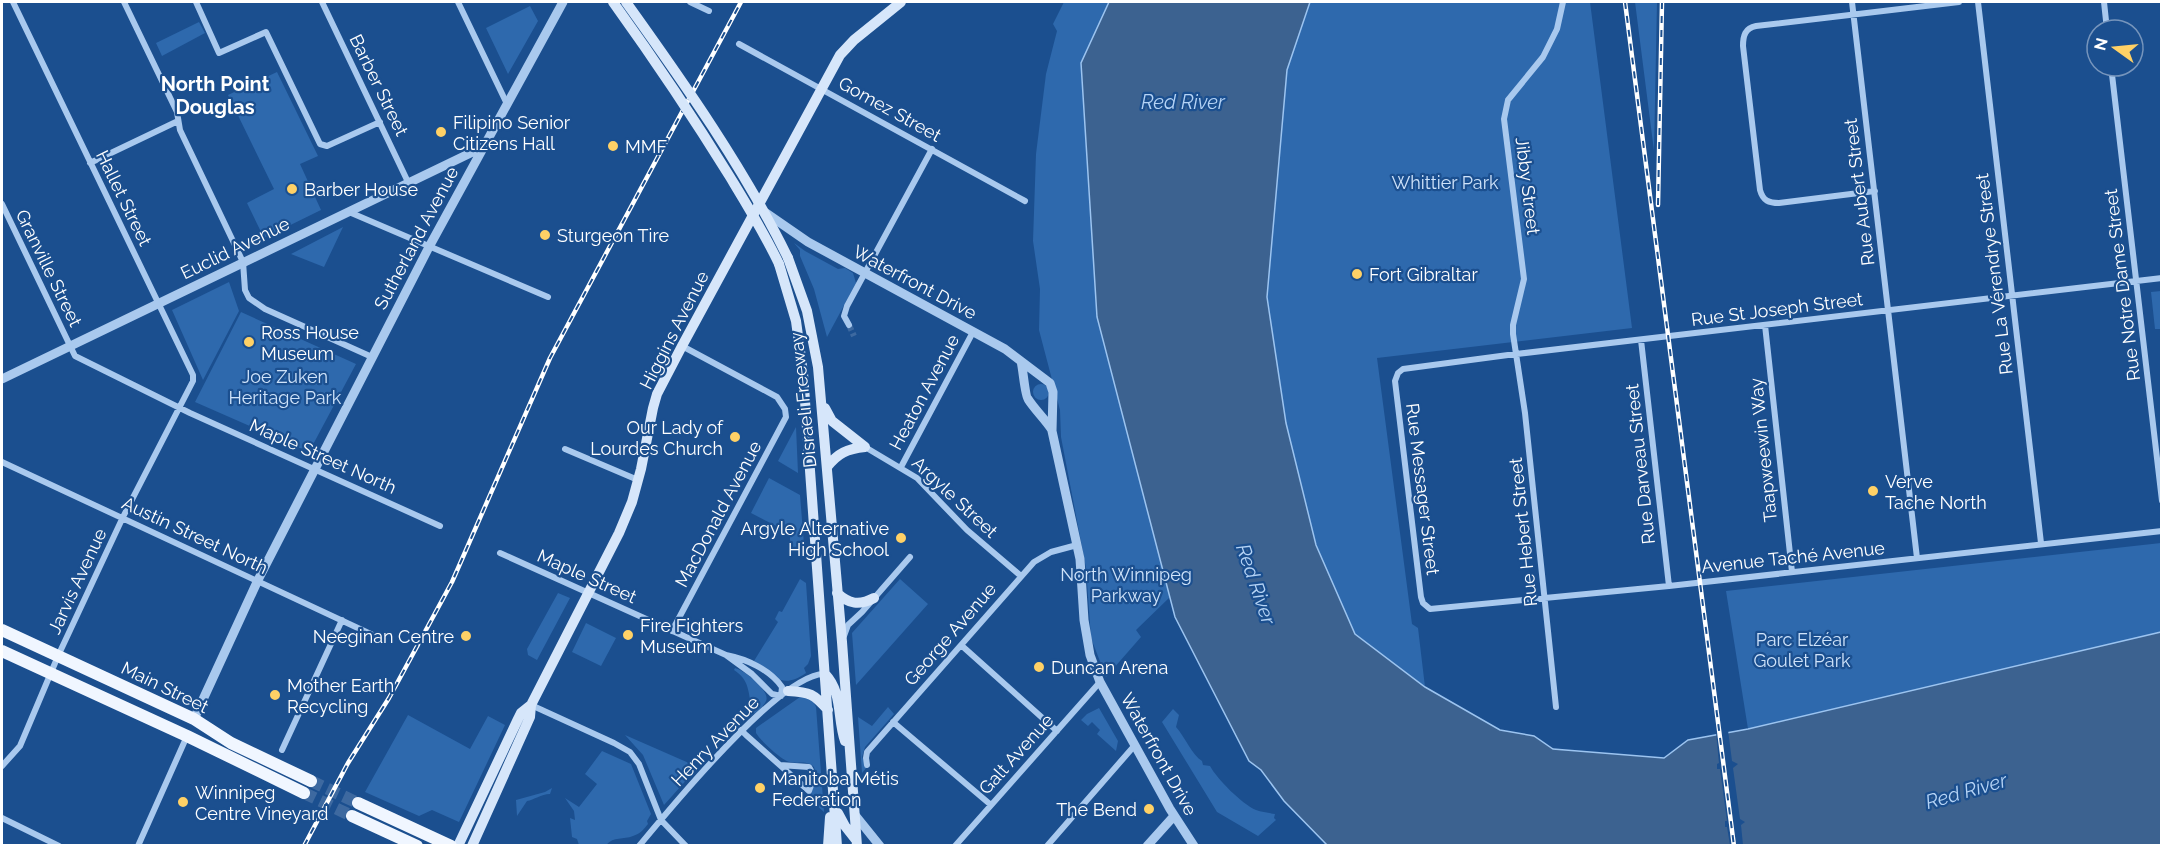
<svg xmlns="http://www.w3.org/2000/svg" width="2163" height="847" font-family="Raleway,sans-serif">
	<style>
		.green { fill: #2e69ad }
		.water { fill: #3c6290; stroke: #9cc4f0; stroke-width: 1.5 }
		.pier { fill: #1b4f8f }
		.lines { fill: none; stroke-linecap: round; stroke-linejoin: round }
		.minor-tunnel { stroke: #3d69a0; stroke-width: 6; stroke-dasharray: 6 3; stroke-linecap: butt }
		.primary-tunnel { stroke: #3d69a0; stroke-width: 12; stroke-dasharray: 12 6; stroke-linecap: butt }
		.minor { stroke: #a9c9ee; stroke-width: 6 }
		.tertiary { stroke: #a9c9ee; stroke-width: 9 }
		.secondary { stroke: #d6e6fa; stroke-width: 10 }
		.primary { stroke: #f0f6ff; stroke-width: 12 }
		.rail-casing { stroke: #fff; stroke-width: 4.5 }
		.rail { stroke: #1b4f8f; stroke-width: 2; stroke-dasharray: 7; stroke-linecap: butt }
		.secondary-bridge { stroke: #d6e6fa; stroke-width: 10 }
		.poi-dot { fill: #ffd166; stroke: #1b4f8f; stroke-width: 2 }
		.labels { text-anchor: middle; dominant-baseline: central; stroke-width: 4.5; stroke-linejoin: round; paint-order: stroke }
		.street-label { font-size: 18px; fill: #fff; stroke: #1b4f8f }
		.poi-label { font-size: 18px; fill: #fff; stroke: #1b4f8f; text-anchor: start }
		.park-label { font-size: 18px; fill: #cfe3fa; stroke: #1b4f8f }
		.neighbourhood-label { font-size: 20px; font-weight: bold; fill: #fff; stroke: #1b4f8f }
		.water-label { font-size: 20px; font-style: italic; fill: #b5d3f5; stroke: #1b4f8f }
	</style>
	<rect width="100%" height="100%" fill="#1b4f8f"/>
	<!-- green -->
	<path class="green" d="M1064,2H1109L1081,63L1097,316L1170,597L1136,630L1141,637L1106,677L1091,638L1086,568L1061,437L1060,410L1039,330L1040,289L1033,241L1036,154L1046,74L1057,31L1053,24Z
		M1310,2H1590L1632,328L1377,358L1412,624L1418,628L1425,687L1355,634L1316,545L1286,423L1267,297L1287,70Z
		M1635,2H1657L1654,151Z
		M530,6L538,21L508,74L486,28Z
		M199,22L205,33L162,56L156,43Z
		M277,72L318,156L300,164L321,210L264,238L247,203L274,189L228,95Z
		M343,227L324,267L291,254Z
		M794,243L805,251L838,269L845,268L853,273L856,283L827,337L814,289L800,256V250Z
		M229,282L239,311L203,380L172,310Z
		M2161,291V329H2155L2151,292Z
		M241,312L356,364L309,452L195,402Z
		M1033 392a8 8 0 1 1 16 0a8 8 0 1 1-16 0Z
		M796,427L798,473L778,461Z
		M769,478L800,495L805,557L790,549V533L751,513Z
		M2161,543V632L1748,729L1726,591Z
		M800,579L806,583L811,656L808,664L804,668L806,673C781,690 776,676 754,661L778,622L775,619L779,611L782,612Z
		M900,579L928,604L856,685L852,633Z
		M558,593L570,598L537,660L528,655L527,649Z
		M586,623L616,638L601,666L572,652Z
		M735,668C744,670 771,691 766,701C763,708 753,714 748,718L745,717L752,709C748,693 750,680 734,670Z
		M800,697C808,697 813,700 816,707L824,812L809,799L817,778L814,767C806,760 800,764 790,762C782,761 760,740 756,733V728Z
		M888,707L894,714L865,747L862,757L867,767L862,773L858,717L872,726Z
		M1099,708L1118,741L1116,751L1097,734L1100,730L1092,722L1088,726L1081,720L1087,714Z
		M1173,709L1179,715L1176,727C1185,737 1192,755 1202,761L1203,765L1210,766C1217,779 1242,804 1256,810C1262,812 1269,813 1275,814L1274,818L1276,820L1258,836L1217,812L1162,722Z
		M408,715L470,749L488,716L505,725L459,822L432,810L419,816L365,792Z
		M625,735L698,767L664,805L643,755Z
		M602,751L631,764L651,814L647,821L648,824C644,829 640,834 633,836C623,840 614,836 606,845H579L577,839L572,837L570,818L575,820L574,811L565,798L579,807L597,784L585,774Z
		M552,788L550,794C541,794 534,800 527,801L517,816L516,800L545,792Z"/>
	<!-- water -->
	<path class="water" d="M1109,2H1310L1287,70L1267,297L1286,423L1316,545L1355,634L1425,687L1500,730L1534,736L1553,749L1664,758L1688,740L1748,729L2161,632V845H1327L1284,801L1261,770L1249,761L1175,617L1097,317L1081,63Z"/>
	<!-- pier -->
	<path class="pier" d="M1728,730L1732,761L1738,764L1733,768L1740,819L1745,822L1741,825L1743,845H1730L1727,827H1725V821H1727L1720,769H1717V764L1719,763L1716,732Z"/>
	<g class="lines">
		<!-- minor-tunnel -->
		<path class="minor-tunnel" d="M849,325L854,336"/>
		<!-- primary-tunnel -->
		<path class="primary-tunnel" d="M311,781L358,803
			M304,793L352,816"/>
		<!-- minor -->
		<path class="minor" d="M124,2L177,112L180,130L243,262L245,290L249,298L265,309L372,357
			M196,2L219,53L266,32L320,144L327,146L380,122
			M322,2L408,182
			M458,2L507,104
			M690,2L709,11
			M1852,2L1917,558
			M1978,2L2041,543
			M2104,2L2107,30
			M739,44L1025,201
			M2111,66L2162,501
			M90,163L178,121
			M1875,191L1779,203C1769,203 1763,201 1760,190L1743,46C1743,36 1745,28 1756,26L1959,2
			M2,204L75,356L190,413L440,526
			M349,212L548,297
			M2162,278L1508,355L1403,369L1398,373L1395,381L1421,597L1423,603L1430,609L1669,586L2162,531
			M849,325L844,316L847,306L932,149
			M1765,325L1792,572
			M1641,340L1669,586
			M865,447L917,478L967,530L1021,576
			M565,449L638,480
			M2,462L375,636
			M901,467L973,332
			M500,553L726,655L752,674L772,694L781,696L782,687C770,670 747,659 726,655
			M672,631L786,417L785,409L777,397L682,346
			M844,636L848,625L862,612L910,557
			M961,645L1057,731
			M531,705L614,743L630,752L639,764L661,820L686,846
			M1556,707L1525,413L1513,334V325L1524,279L1504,119L1508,100L1543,57L1557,29L1563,2
			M893,722L991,805
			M741,730L746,735L809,791C813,781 815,776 809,767L780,765
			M282,750L342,620
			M867,765L866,758L867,752L1034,562L1051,552L1077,545
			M2,766L20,746L58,656L123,517L193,381V375L13,2
			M2,818L59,846
			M138,846L187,736
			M639,846C669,810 781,672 825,674
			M955,846L1100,682
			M1047,846L1135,745"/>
		<!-- tertiary -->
		<path class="tertiary" d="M766,213L808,242L1005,349L1050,383L1053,392L1052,431L1080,559L1084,620L1090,655L1100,682L1170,809L1194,846
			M1021,361C1023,369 1025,396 1028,399C1035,410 1045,419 1052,430
			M2,379L483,147
			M194,719L258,580L429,247L563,2
			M855,815L880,846
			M1147,846L1174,816"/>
		<!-- secondary -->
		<path class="secondary" d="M788,258L807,311L818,367L842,642L857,846
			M779,264L796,321L803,373L837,846
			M825,408L832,421L865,447
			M827,467C838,453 847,449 865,447
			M837,593C849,604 859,606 874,598
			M825,674C843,693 837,718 845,741
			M788,691C810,692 814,694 828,710
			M838,813L845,826L856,840
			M458,846L518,719L521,713L531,705L619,533L632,502L641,469L653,408L657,394L682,346L840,55L854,40L901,2
			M472,846L530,717L531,705
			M828,846L830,817"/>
		<!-- primary -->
		<path class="primary" d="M2,630L194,719L231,743L311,781
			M2,651L187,736L304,793
			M358,803L451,846
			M352,816L417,846"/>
		<defs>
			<path id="rail" d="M1625,2L1734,846
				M1658,205L1662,2
				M304,846L348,763L389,698L452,582L550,358L741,2"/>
		</defs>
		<!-- rail casing -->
		<use href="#rail" class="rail-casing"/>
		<!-- rail -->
		<use href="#rail" class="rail"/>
		<!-- secondary-bridge -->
		<path class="secondary-bridge" d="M613,2C654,59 693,117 730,177C747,205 765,234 779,264
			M626,2C684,83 744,168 788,258"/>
	</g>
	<!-- markers -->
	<g class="poi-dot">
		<circle cx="441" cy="132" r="6"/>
		<circle cx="613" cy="146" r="6"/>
		<circle cx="292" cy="189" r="6"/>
		<circle cx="545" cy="235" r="6"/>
		<circle cx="1357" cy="274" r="6"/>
		<circle cx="249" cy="342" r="6"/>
		<circle cx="735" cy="437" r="6"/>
		<circle cx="1873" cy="491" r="6"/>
		<circle cx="901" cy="538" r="6"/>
		<circle cx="628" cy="635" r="6"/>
		<circle cx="466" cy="636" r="6"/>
		<circle cx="1039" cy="667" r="6"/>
		<circle cx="275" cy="695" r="6"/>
		<circle cx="760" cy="788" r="6"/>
		<circle cx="183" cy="802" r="6"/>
		<circle cx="1149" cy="809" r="6"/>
	</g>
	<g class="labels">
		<!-- street labels -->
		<g class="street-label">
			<text transform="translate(379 85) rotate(64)">Barber Street</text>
			<text transform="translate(890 109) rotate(29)">Gomez Street</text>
			<text transform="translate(1528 186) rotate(83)">Jibby Street</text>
			<text transform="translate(1859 192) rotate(-97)">Rue Aubert Street</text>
			<text transform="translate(124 198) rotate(64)">Hallet Street</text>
			<text transform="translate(416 238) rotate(-62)">Sutherland Avenue</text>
			<text transform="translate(235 248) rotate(-26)">Euclid Avenue</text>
			<text transform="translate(49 268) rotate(64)">Granville Street</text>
			<text transform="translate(1994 274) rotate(-97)">Rue La Vérendrye Street</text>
			<text transform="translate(915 282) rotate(28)">Waterfront Drive</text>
			<text transform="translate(2122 285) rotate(-97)">Rue Notre Dame Street</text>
			<text transform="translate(1777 309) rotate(-7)">Rue St Joseph Street</text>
			<text transform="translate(674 330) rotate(-63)">Higgins Avenue</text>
			<text transform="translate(924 392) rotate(-62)">Heaton Avenue</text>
			<text transform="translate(803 400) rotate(-96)">Disraeli Freeway</text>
			<text transform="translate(1763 450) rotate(-96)">Taapweewin Way</text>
			<text transform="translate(323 456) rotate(24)">Maple Street North</text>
			<text transform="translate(1640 464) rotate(-96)">Rue Darveau Street</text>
			<text transform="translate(1423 489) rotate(83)">Rue Messager Street</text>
			<text transform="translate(955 497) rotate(43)">Argyle Street</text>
			<text transform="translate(718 514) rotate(-62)">MacDonald Avenue</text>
			<text transform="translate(1523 532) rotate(-96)">Rue Hebert Street</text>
			<text transform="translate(195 535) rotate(25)">Austin Street North</text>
			<text transform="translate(1793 557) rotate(-6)">Avenue Taché Avenue</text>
			<text transform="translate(587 576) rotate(24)">Maple Street</text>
			<text transform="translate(77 581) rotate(-65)">Jarvis Avenue</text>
			<text transform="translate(950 634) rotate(-49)">George Avenue</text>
			<text transform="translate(165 687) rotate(26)">Main Street</text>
			<text transform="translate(715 741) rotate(-46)">Henry Avenue</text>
			<text transform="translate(1016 754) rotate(-48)">Galt Avenue</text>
			<text transform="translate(1159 754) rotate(61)">Waterfront Drive</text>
		</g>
		<!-- poi labels -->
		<g class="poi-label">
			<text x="453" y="122">Filipino Senior<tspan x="453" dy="21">Citizens Hall</tspan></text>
			<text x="625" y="146">MMF</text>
			<text x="304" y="189">Barber House</text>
			<text x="557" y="235">Sturgeon Tire</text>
			<text x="1369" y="274">Fort Gibraltar</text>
			<text x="261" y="332">Ross House<tspan x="261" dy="21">Museum</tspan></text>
			<text x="723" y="427" text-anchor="end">Our Lady of<tspan x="723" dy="21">Lourdes Church</tspan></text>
			<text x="1885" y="481">Verve<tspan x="1885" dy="21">Tache North</tspan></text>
			<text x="889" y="528" text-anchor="end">Argyle Alternative<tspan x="889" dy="21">High School</tspan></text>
			<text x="640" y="625">Fire Fighters<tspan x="640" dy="21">Museum</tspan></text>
			<text x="454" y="636" text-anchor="end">Neeginan Centre</text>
			<text x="1051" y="667">Duncan Arena</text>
			<text x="287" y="685">Mother Earth<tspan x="287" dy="21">Recycling</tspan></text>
			<text x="772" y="778">Manitoba Métis<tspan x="772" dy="21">Federation</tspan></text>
			<text x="195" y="792">Winnipeg<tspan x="195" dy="21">Centre Vineyard</tspan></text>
			<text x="1137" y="809" text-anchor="end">The Bend</text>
		</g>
		<!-- park labels -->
		<g class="park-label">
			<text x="1445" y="182">Whittier Park</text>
			<text x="285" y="376">Joe Zuken<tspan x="285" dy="21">Heritage Park</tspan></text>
			<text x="1126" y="574">North Winnipeg<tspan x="1126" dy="21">Parkway</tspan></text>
			<text x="1802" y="639">Parc Elzéar<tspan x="1802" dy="21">Goulet Park</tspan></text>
		</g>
		<!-- neighbourhood labels -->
		<g class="neighbourhood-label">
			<text x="215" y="84">North Point<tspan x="215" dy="23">Douglas</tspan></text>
		</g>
		<!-- water labels -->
		<g class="water-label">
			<text x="1183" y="102">Red River</text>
			<text transform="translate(1256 584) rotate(71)">Red River</text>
			<text transform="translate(1966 791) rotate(-16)">Red River</text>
		</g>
	</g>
	<!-- border -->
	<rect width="2163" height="847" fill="none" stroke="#ffffff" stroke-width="6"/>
	<!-- north arrow -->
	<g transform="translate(2115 48) rotate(285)"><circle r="28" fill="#1b4f8f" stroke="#7695bc" stroke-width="1.5"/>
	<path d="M0-4.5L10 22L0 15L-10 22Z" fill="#ffd166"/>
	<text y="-9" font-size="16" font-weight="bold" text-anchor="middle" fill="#ffffff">N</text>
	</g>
</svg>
